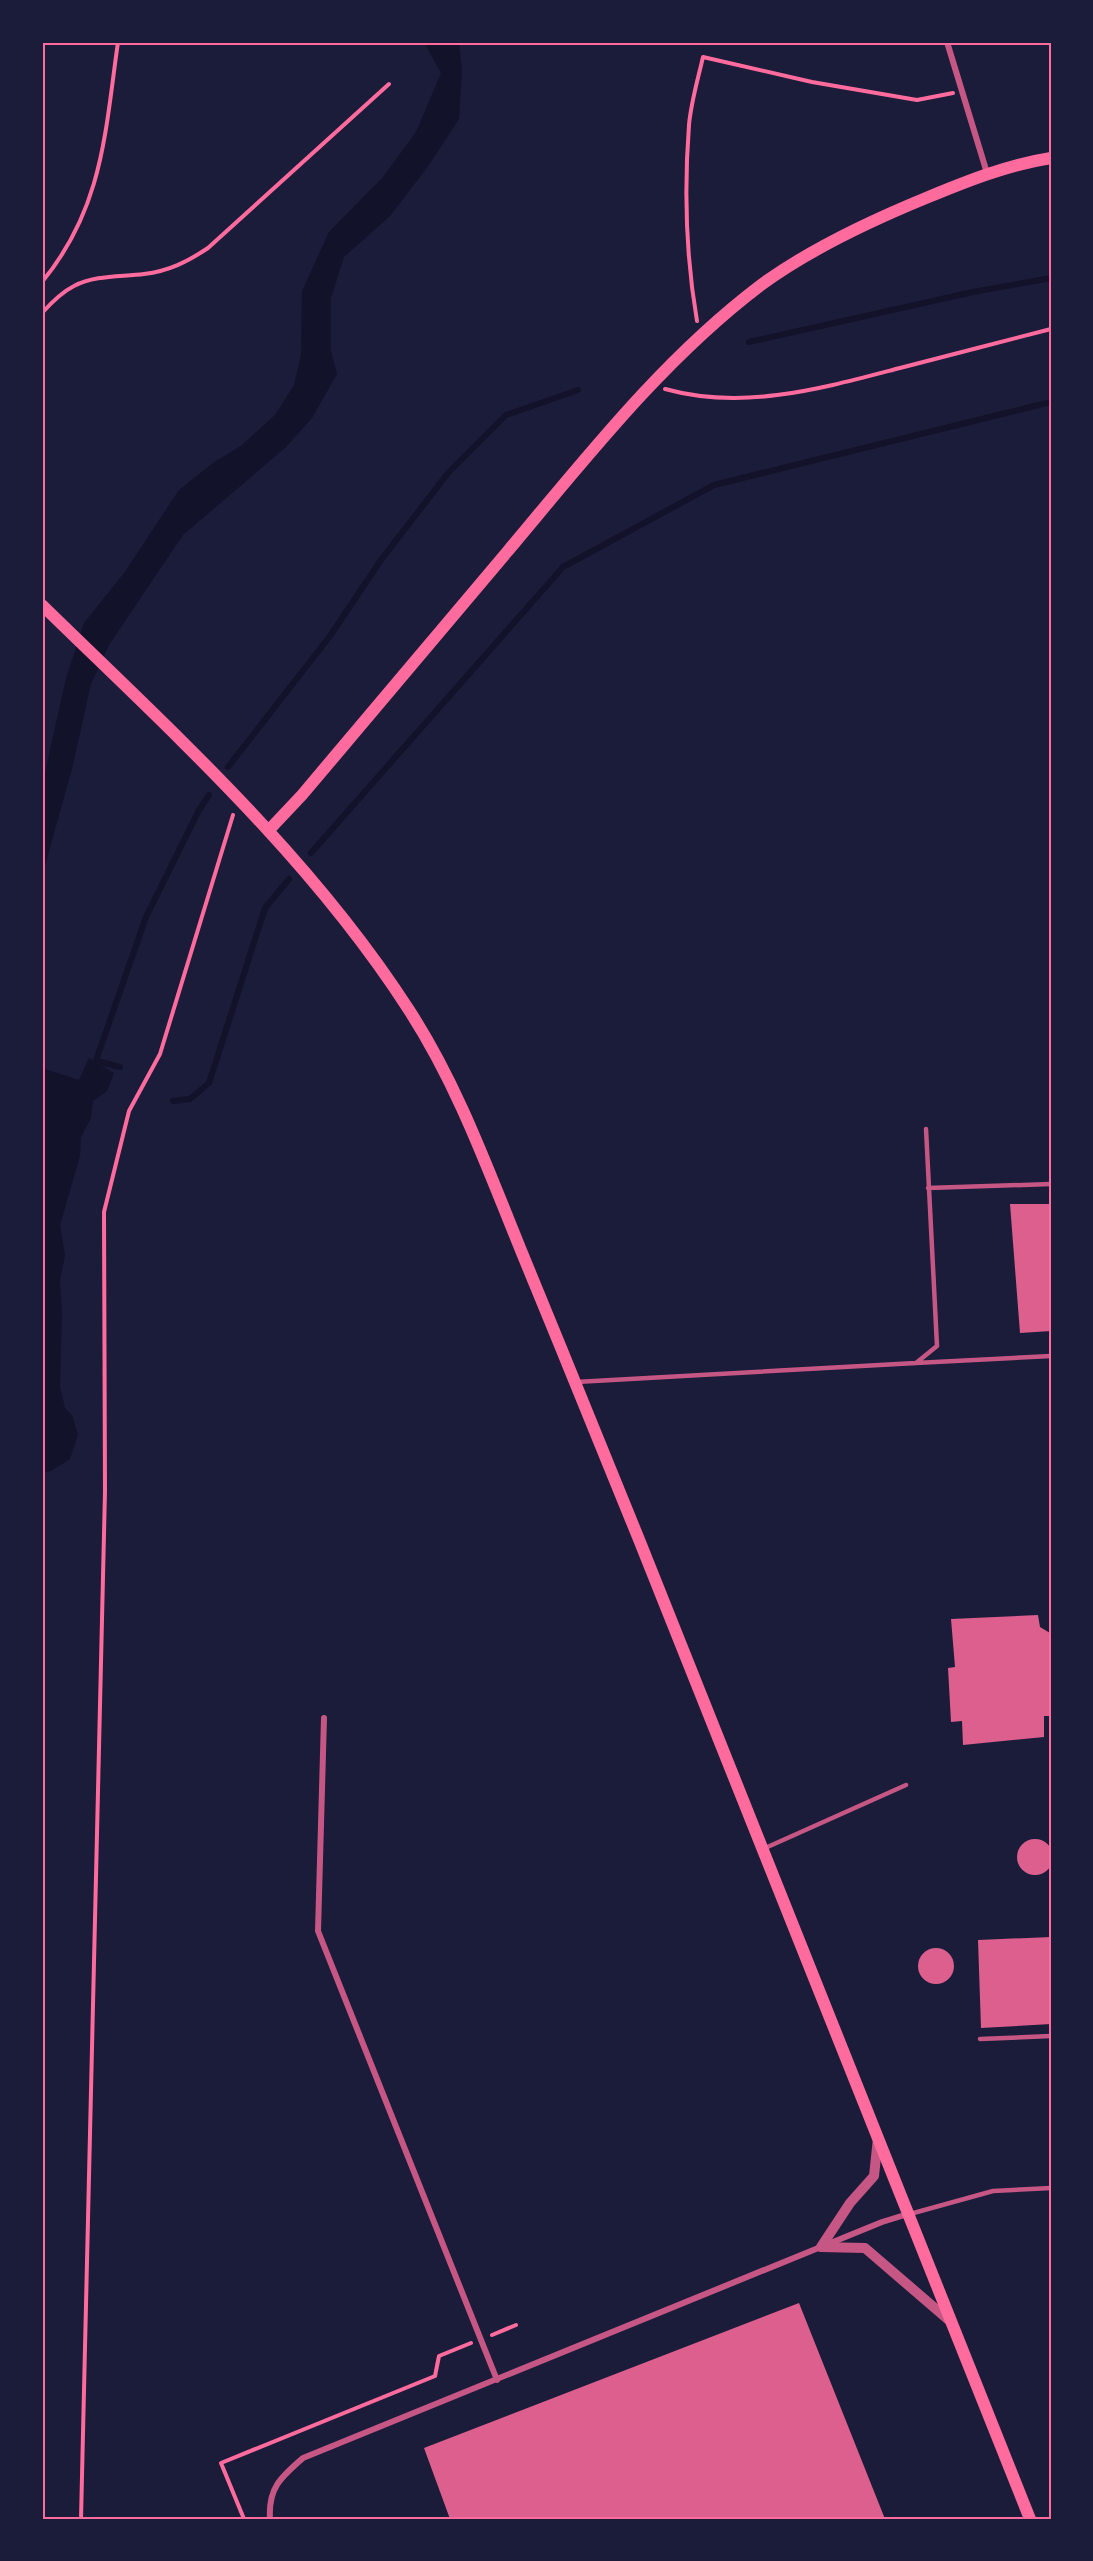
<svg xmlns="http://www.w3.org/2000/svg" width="1093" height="2561" font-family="'Roboto Condensed',sans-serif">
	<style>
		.water { fill: #12122b }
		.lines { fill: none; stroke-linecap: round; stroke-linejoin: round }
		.stream { stroke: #12122b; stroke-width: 6 }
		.building { fill: #dd5f8e }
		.path { stroke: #ff6b9d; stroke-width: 4 }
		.service { stroke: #c65784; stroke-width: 4.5 }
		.minor { stroke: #c65784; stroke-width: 6 }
		.tertiary { stroke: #c65784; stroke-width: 10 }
		.secondary { stroke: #ff6b9d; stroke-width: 12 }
		.neatline { fill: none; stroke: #ff6b9d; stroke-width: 2 }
	</style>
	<rect width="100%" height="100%" fill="#1b1b3a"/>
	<!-- water -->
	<path class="water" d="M424,42H459L462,69L459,119L429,165L390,216L344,257L331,298V351L337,374L312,418L286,447L183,535L109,645L91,684L72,769L42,876V786L66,678L84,623L124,573L179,490L213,463L242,445L275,415L294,385L301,355L302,291L329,232L383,177L416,132L441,73Z
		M89,1058L114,1073L107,1091L93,1101L91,1118L81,1137L80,1156L60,1225L65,1255L60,1281L62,1313L60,1387L65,1408L72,1415L78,1435L70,1459L51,1471L42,1473V1068L79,1080Z"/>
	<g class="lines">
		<!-- stream -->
		<path class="stream" d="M749,342L973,292L1051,278
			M228,767L330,636L381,560L448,473L506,415L578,390
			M311,853L563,567L714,485L1051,402
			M97,1061L120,1067
			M93,1069L146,917L199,810L209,795
			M173,1101L190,1099L209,1083L265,908L289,879"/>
	</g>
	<!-- building -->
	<path class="building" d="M1010,1204H1051V1331L1020,1333Z
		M1038,1615L1040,1627L1050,1633L1051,1641V1716H1044V1737L963,1745L962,1721L951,1722L948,1668L955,1667L951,1619Z
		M1017 1857a18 18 0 1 1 36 0a18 18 0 1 1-36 0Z
		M1051,1937V2024L981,2028L978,1940Z
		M918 1966a18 18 0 1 1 36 0a18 18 0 1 1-36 0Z
		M799,2303L885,2519H450L424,2448Z"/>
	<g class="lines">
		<!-- path -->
		<path class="path" d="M42,282C103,208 105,133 118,42
			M42,313C51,303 62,292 74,286C95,275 121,277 144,274C169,271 187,262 208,248L389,84
			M697,321C686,257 684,190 689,125C691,102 698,79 703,57L812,82L917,100L953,93
			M665,389C744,411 823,388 900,368C950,355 1001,342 1051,329
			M492,2335L516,2325
			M81,2519L105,1491L104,1212L129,1111L160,1054L233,815
			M244,2519L221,2463L435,2376L439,2356L471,2343"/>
		<!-- service -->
		<path class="service" d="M928,1188L1051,1184
			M916,1363L1051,1356
			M576,1382L916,1363L937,1346L926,1129
			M763,1849L906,1785
			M980,2039L1051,2036
			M910,2214L993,2191L1051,2188"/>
		<!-- minor -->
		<path class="minor" d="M947,42L987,173
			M324,1718L318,1931L497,2380
			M270,2519C268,2488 281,2477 303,2458L882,2222L908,2214"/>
		<!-- tertiary -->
		<path class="tertiary" d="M821,2247L865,2248L951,2322
			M821,2247L850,2203L874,2176L878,2138"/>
		<!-- secondary -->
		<path class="secondary" d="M42,605C172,732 310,856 409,1010C457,1084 487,1167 520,1248C560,1346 601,1444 640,1542C770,1868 900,2193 1030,2519
			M269,830L302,795C371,714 439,633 507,552C586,458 663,359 761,285C810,249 870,221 926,198C967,181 1007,165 1051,158"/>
	</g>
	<!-- border -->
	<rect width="1093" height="2561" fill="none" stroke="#1b1b3a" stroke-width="87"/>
	<rect x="44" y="44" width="1006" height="2474" class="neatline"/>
</svg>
